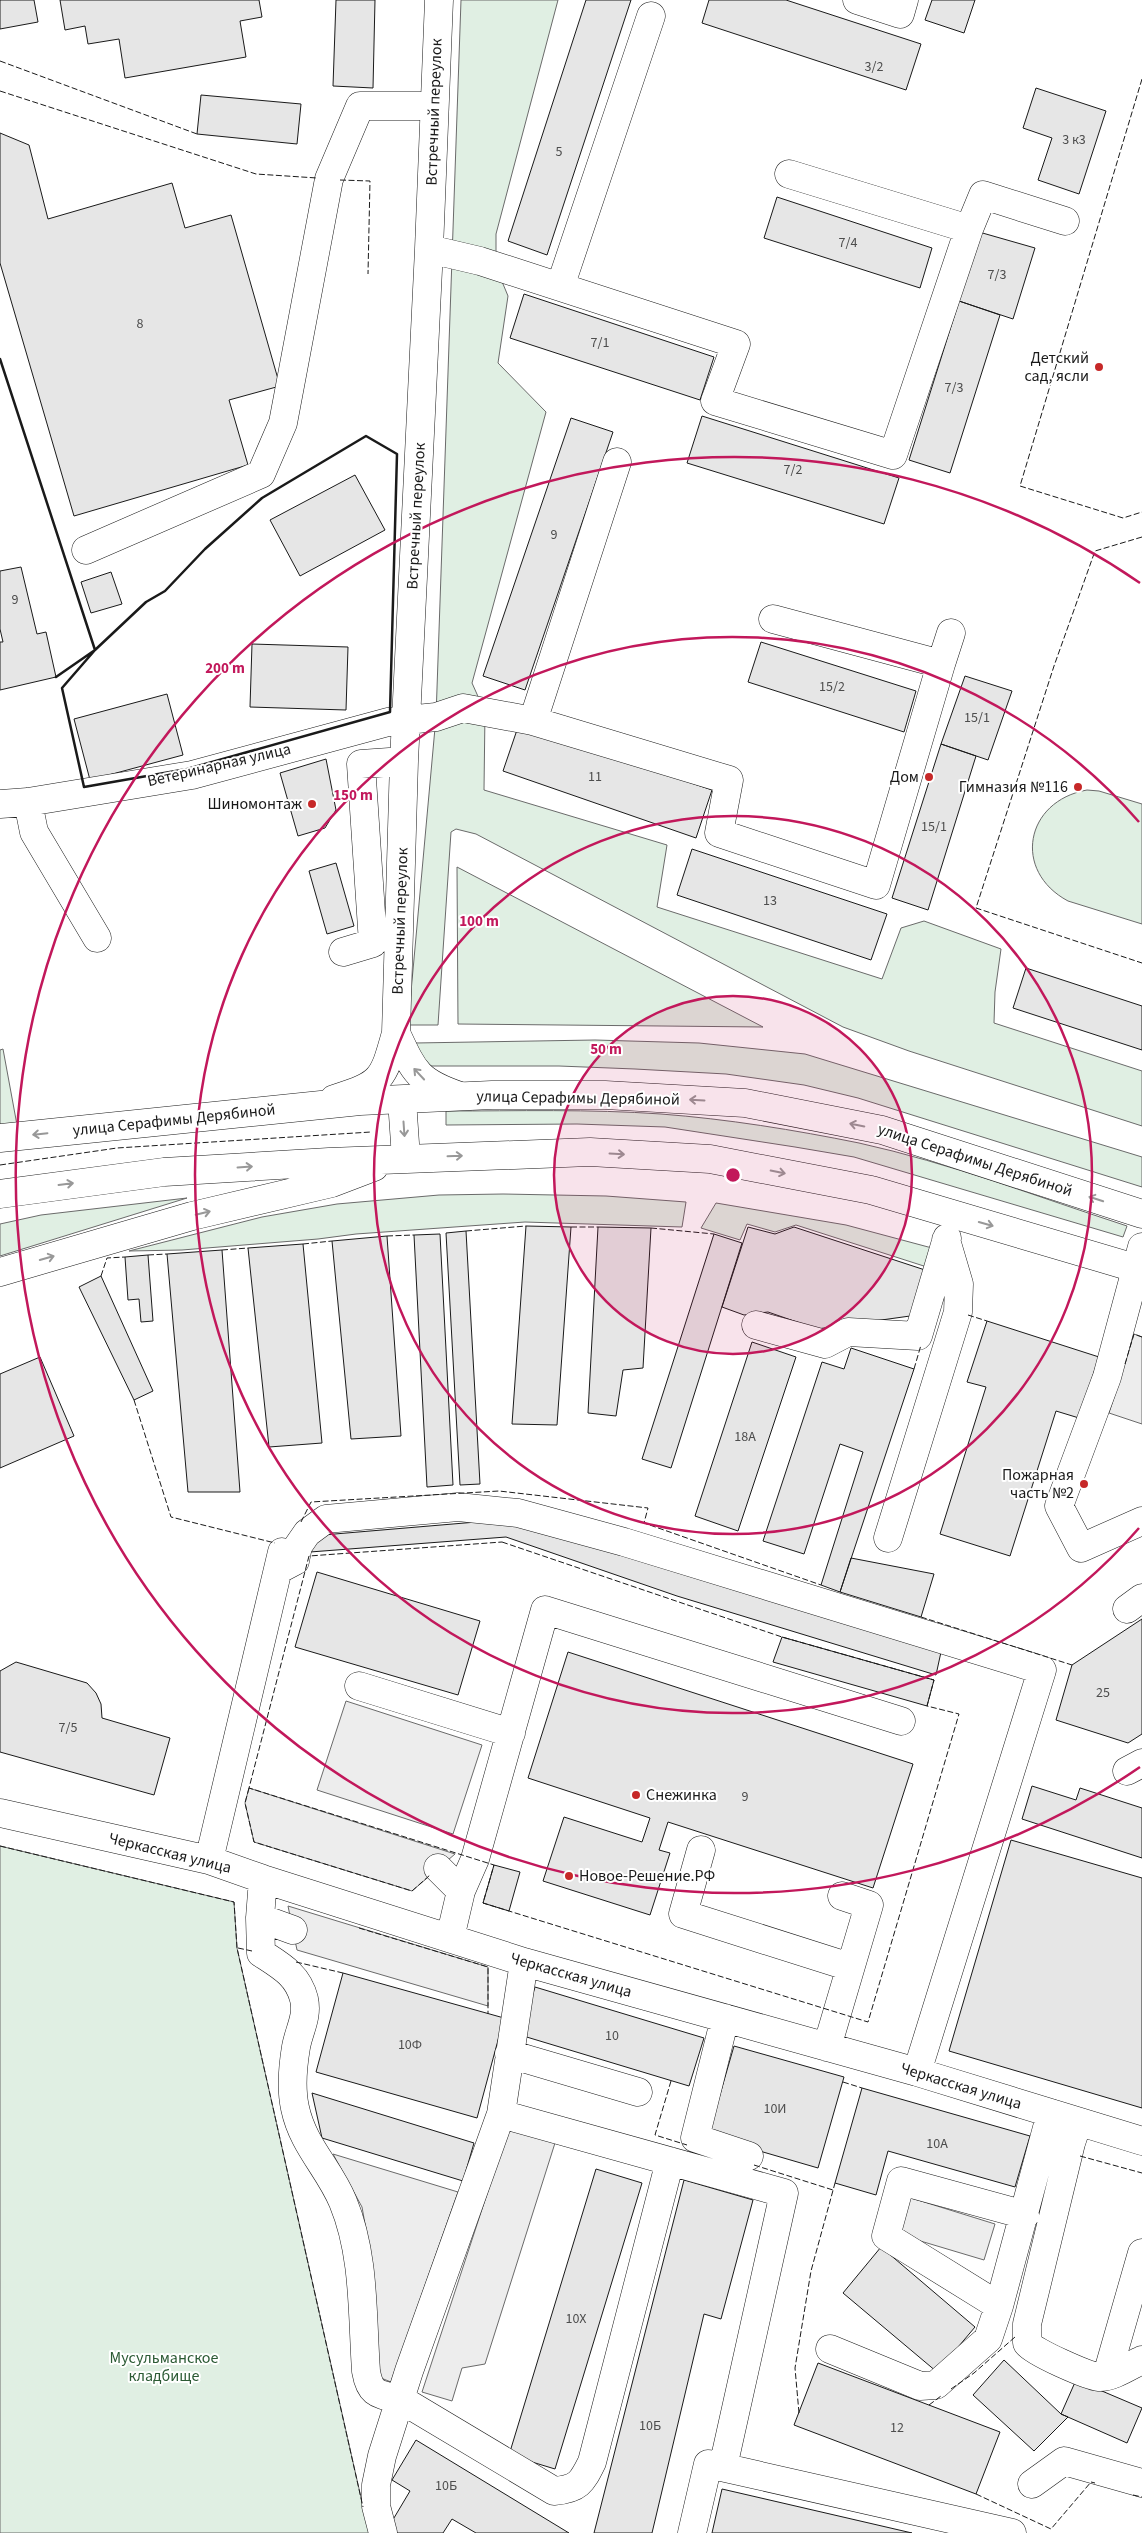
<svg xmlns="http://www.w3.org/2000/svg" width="1142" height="2533" font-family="'Source Sans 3',sans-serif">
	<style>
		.green { fill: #e0efe3; stroke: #6a6a6a }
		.parking { fill: #ededed; stroke: #6a6a6a }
		.building { fill: #e6e6e6; stroke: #1a1a1a }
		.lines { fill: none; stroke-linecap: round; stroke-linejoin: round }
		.minor-casing { stroke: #1a1a1a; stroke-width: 29 }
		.major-casing { stroke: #1a1a1a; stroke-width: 29 }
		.minor { stroke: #fff; stroke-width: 28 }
		.major { stroke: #fff; stroke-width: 28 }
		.fence { stroke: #1a1a1a; stroke-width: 1; stroke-dasharray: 6 2.5; stroke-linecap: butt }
		.wall { stroke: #1a1a1a; stroke-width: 2.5 }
		.oneway { stroke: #989898 }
		.ring { fill: none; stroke: #c2185b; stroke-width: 2.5 }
		.poi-dot { fill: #c62828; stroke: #fff; stroke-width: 2 }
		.labels { text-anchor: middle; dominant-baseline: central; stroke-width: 4; stroke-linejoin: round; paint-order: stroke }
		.number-label { font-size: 14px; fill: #4d4d4d }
		.street-label { font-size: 16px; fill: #1a1a1a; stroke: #fff }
		.poi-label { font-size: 16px; fill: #1a1a1a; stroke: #fff; text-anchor: end }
		.park-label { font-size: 16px; fill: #2b5a34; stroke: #fff }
		.centre { fill: #c2185b; stroke: #fff; stroke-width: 2.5 }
		.ring-label { font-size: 15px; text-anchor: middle; font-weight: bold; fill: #c2185b; stroke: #fff; stroke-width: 4; stroke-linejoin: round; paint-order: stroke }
	</style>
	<rect width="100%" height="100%" fill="#fff"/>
	<!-- green -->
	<path class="green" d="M461,0H558L496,234V267L508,296L498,363L546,412L472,683L485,712L484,790L667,845L657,907L882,979L901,928L924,921L1001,949L995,992L994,1023L1142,1071V1126L909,1051L843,1027L476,834L456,829L451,832L438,1025H408L436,717Z
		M1087,790L1099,791L1142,804V924L1068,901C1012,871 1025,801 1087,790Z
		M457,867L763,1027L458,1024Z
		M595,1040L699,1043L805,1054L1142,1157V1187L858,1098L804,1085L726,1074L635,1069L559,1066H425L415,1043Z
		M3,1049L17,1125L0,1127V1050Z
		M446,1111C517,1111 590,1109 661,1114C727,1119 795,1130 859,1143C950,1163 1038,1197 1127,1226L1123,1237L854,1157L795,1147L665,1127L577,1124L446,1125Z
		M503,1194L606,1196L686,1202L682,1227L525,1222L356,1234L318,1239L182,1250L129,1251L262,1217L337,1204L439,1195Z
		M187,1198L0,1256V1224L41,1215Z
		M716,1203L846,1225L932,1248L930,1268L796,1225L775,1232L747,1224L740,1240L701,1228Z
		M0,1846L234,1902L237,1948L369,2533H0Z"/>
	<!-- parking -->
	<path class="parking" d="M1134,1334L1142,1337V1424L1109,1413Z
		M346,1701L482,1745L453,1834L317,1790Z
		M249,1788L455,1854L412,1891L254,1842L245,1803Z
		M288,1906L488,1967V2006L297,1950Z
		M509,2127L555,2143L485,2364L462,2368L452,2401L422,2392Z
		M333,2154L458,2192L391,2382L381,2378L376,2370L370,2252L362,2207Z
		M908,2197L995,2224L984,2260L897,2234Z"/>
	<!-- building -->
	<path class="building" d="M0,0H34L38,22L0,29Z
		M60,0H259L262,17L240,21L246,57L125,78L119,39L88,44L85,26L65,30Z
		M336,0H375L373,88L333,86Z
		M586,0H631L547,255L508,241Z
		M709,0H786L921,44L906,90L702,23Z
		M932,0H975L964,33L925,20Z
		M1036,88L1106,111L1079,194L1038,180L1052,138L1023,128Z
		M201,95L301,104L297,144L197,134Z
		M0,133L29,145L48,219L172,183L185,228L231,215L280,386L229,400L248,465L74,516L0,263Z
		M777,197L932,248L920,288L764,238Z
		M979,232L1035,248L1013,319L959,301Z
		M524,294L714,357L700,400L510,338Z
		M959,301L1000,315L950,473L909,460Z
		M702,416L899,478L884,524L687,463Z
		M571,418L613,432L525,690L483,676Z
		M355,475L385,530L300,576L270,520Z
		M21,567L37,634L46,632L56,677L0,690V642H3L0,629V571Z
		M111,572L122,604L91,613L81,582Z
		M761,642L916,691L904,732L748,682Z
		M252,644L348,647L346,710L250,707Z
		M965,676L1012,691L988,760L941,744Z
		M167,694L183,755L90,780L74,719Z
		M519,724L712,790L696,838L503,771Z
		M941,744L976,756L928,910L892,898Z
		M326,759L336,810L325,828L298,836L280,773Z
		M692,849L887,914L871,960L677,895Z
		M336,863L354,926L327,934L309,871Z
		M1026,968L1142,1006V1050L1013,1008Z
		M526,1226L571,1227L557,1425L512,1424Z
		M598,1227L651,1228L643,1368L623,1370L616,1416L588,1413Z
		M748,1227L775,1234L794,1227L925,1270L910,1316L817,1329L768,1312L744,1315L722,1307Z
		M466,1231L480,1484L460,1485L446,1233Z
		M440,1234L453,1485L427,1487L414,1235Z
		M714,1234L742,1243L671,1468L642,1459Z
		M387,1236L401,1436L351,1439L332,1241Z
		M303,1244L322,1443L269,1447L248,1248Z
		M222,1250L240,1492H188L167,1254Z
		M148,1255L153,1321L141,1322L139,1299L128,1300L125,1257Z
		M101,1276L153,1391L134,1400L79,1287Z
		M987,1321L1099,1357L1079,1418L1056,1411L1010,1556L940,1534L986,1387L967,1382Z
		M752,1342L796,1357L738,1531L695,1516Z
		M851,1348L914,1369L840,1592L821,1585L863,1452L840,1444L804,1554L763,1541L822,1362L844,1369Z
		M40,1357L74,1436L0,1468V1374Z
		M500,1520L634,1558L941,1652L936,1675L677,1596L506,1537L310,1552L311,1536Z
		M851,1558L934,1574L921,1617L840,1592Z
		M317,1572L480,1621L458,1695L295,1647Z
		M1142,1619V1734L1128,1743L1056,1720L1072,1665Z
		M782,1637L934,1680L927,1706L773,1662Z
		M568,1652L913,1764L873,1888L668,1822L659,1850L670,1853L650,1915L543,1881L564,1817L642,1842L650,1818L528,1778Z
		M16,1662L87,1683L96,1693L101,1704L102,1718L170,1738L154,1795L0,1752V1671Z
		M1032,1786L1076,1800L1080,1788L1142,1808V1858L1022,1819Z
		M1011,1840L1142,1878V2108L949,2051Z
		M494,1865L520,1872L509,1911L483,1903Z
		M343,1973L504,2018L477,2118L316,2072Z
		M535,1987L704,2038L689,2086L520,2035Z
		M734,2046L844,2077L818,2168L708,2136Z
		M862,2088L1030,2136L1015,2187L888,2151L876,2195L835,2183Z
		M312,2093L474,2143L463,2181L322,2138Z
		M596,2169L642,2183L555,2469L509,2455Z
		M684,2180L753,2200L721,2319L704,2314L652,2533H594Z
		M881,2247L975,2327L937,2372L843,2293Z
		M1004,2360L1061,2414L1068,2417L1034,2451L973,2395Z
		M818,2363L1000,2432L976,2494L794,2425Z
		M1076,2380L1142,2408L1127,2443L1061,2414Z
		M416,2440L569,2533H476L452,2519L443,2533H395L388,2528L410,2491L392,2480Z
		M722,2489L912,2533H712Z"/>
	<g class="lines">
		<defs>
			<path id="minor" d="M857,0L900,14L904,0
				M969,229L983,195L1065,221
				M429,249L480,261L736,344L715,401L893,455L969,229L789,174
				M560,287L651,16
				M86,550L261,474L283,423L329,179L360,106H434
				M941,664L951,633
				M533,721L617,462
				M28,802L34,832L97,938
				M0,804L28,802L192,775L388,722L436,717L463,708L533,721L729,780L719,833L876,885L941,664L773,619
				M343,952L373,943L361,764L404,761
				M396,1033C414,1072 418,1082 460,1096
				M334,1099C382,1084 383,1080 396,1033L404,761L429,249L439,0
				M402,1100L406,1158
				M1142,1247L1107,1377L1059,1506L1081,1548L1142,1521
				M756,1325L825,1344L848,1332L918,1336L947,1238
				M888,1538L958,1312L959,1284L946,1240
				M278,1570L295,1561L298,1546L307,1533L326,1519L458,1507L518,1513L624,1542L1042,1670L917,2072
				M1127,1609L1142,1598
				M359,1686L511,1733
				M1127,1771L1142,1763
				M0,1813L209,1860L263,1879L524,1962L917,2072L1142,2141
				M701,1850L683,1914L850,1967
				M209,1860L282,1552
				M438,1868L461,1891
				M263,1879L260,1918L261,1953C281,1966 298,1975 304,1999C308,2017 299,2030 296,2047C293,2065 291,2090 295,2108C303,2146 329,2168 343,2202C365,2255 362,2314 366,2371C370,2395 378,2394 400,2399L554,2491C579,2489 582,2482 592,2462L670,2161
				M260,1918L293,1930
				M450,1938L461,1891L475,1859L545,1610L901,1721
				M725,2018L695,2138L749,2156
				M827,2047L869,1905L842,1896
				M509,2054L638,2092
				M501,2114L784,2193L723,2467
				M1078,2122L1071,2143L1027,2324V2343C1033,2352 1088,2376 1099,2377C1112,2378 1131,2365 1142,2360
				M999,2306L886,2236L901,2181L1025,2215
				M830,2349L920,2386L936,2385L988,2339L999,2306L1051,2113
				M1107,2375L1142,2253
				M1032,2484L1064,2461L1142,2483
				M383,2533L376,2506V2485L382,2456L409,2371L501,2114L524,1962
				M692,2533L708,2464L1012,2533"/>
			<path id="major" d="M0,1138L360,1101L492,1095H605L745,1103L882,1130L1142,1214
				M0,1194L164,1172L329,1162L590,1152L710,1159L871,1190L1142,1270
				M0,1272L192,1216L332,1183L374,1167"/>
		</defs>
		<!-- minor casing -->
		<use href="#minor" class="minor-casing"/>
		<!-- major casing -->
		<use href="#major" class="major-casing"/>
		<!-- minor -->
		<use href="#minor" class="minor"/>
		<!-- major -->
		<use href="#major" class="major"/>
		<!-- fence -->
		<path class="fence" d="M0,61L197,134
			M1142,79L1020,486L1123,518L1142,512
			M0,91L256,174L317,178
			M340,180L370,181L368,274
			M1142,537L1095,551L1054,666L976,908L1142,963
			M0,1165L117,1148L371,1132
			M571,1227H598
			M651,1228L714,1234
			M466,1231L526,1226
			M387,1236L414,1235
			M303,1244L332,1241
			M222,1250L248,1248
			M148,1255L167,1254
			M101,1276L107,1258L125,1257
			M968,1315L987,1321
			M1125,1364L1134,1334L1142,1337
			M914,1369L921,1345
			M134,1400L171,1517L275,1543
			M301,1522L311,1502L499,1491L648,1508L644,1523L821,1585
			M502,1542L782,1637L934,1680L927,1706L959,1714L868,2022L483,1903L494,1865L249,1788L309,1556Z
			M921,1617L1072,1665
			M249,1788L245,1803L254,1842L412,1891L430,1875
			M0,1846L234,1902L237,1948L363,2507
			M359,1928L488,1967V2014
			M238,1948L252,1951
			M296,1962L343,1973
			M671,2081L655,2135L687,2145
			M843,2082L862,2088
			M1080,2156L1142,2173
			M754,2165L833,2190
			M951,2389L974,2373L1015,2337
			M929,2405L941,2396
			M799,2413L795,2368L811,2271L835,2183
			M976,2494L1051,2529L1091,2482L1095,2483
			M1133,2495L1142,2497"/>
		<!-- wall -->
		<path class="wall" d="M0,359L95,650L56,677
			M366,436L397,454L390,712L187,769L84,787L62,688L95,650L146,602L165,591L205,549L262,498Z"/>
	</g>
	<!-- one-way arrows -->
	<defs><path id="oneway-shaft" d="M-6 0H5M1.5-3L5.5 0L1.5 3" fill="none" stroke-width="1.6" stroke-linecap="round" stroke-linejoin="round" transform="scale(1.25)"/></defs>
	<g class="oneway">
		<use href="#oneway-shaft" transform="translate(419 1074) rotate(-133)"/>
		<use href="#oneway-shaft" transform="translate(697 1100) rotate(-177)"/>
		<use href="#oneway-shaft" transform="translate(857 1125) rotate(-169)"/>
		<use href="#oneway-shaft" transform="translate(404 1129) rotate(86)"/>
		<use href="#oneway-shaft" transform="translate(40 1134) rotate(174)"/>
		<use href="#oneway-shaft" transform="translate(617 1154) rotate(3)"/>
		<use href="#oneway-shaft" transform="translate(455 1156) rotate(-2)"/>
		<use href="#oneway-shaft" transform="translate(245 1167) rotate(-4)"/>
		<use href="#oneway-shaft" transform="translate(778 1172) rotate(11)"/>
		<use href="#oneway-shaft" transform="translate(66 1184) rotate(-7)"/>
		<use href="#oneway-shaft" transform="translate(1096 1199) rotate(-162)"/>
		<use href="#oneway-shaft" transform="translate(203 1213) rotate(-13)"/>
		<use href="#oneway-shaft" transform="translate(986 1224) rotate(16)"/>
		<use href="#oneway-shaft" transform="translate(47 1258) rotate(-16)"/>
	</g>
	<!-- distance rings -->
	<circle cx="733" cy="1175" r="179" fill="#c2185b" fill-opacity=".12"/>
	<g class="ring">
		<circle cx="733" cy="1175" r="179"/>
		<circle cx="733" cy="1175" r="359"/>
		<path d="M1139 1528A538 538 0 1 1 1139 822"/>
		<path d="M1140 1767A718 718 0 1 1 1140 583"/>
	</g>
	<!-- markers -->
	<g class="poi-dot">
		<circle cx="1099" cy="367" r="5"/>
		<circle cx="929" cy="777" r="5"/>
		<circle cx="1078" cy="787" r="5"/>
		<circle cx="312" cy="804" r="5"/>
		<circle cx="1084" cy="1484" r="5"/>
		<circle cx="636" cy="1795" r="5"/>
		<circle cx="569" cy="1876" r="5"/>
	</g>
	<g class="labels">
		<!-- number labels -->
		<g class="number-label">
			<text x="874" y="67">3/2</text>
			<text x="1074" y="140">3 к3</text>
			<text x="559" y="152">5</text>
			<text x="848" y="243">7/4</text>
			<text x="997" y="275">7/3</text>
			<text x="140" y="324">8</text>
			<text x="600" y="343">7/1</text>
			<text x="954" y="388">7/3</text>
			<text x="793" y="470">7/2</text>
			<text x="554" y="535">9</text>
			<text x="15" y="600">9</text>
			<text x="832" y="687">15/2</text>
			<text x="977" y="718">15/1</text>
			<text x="595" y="777">11</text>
			<text x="934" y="827">15/1</text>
			<text x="770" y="901">13</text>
			<text x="745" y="1437">18А</text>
			<text x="1103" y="1693">25</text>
			<text x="68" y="1728">7/5</text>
			<text x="745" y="1797">9</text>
			<text x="612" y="2036">10</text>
			<text x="410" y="2045">10Ф</text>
			<text x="775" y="2109">10И</text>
			<text x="937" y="2144">10А</text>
			<text x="576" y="2319">10Х</text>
			<text x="650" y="2426">10Б</text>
			<text x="897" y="2428">12</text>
			<text x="446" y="2486">10Б</text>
		</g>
		<!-- street labels -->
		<g class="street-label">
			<text transform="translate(434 112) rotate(-88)">Встречный переулок</text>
			<text transform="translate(416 516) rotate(-87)">Встречный переулок</text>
			<text transform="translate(219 765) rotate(-13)">Ветеринарная улица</text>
			<text transform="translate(400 921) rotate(-88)">Встречный переулок</text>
			<text transform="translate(578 1098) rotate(1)">улица Серафимы Дерябиной</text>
			<text transform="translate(174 1120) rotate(-6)">улица Серафимы Дерябиной</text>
			<text transform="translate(975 1160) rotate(18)">улица Серафимы Дерябиной</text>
			<text transform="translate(170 1853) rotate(14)">Черкасская улица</text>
			<text transform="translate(571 1975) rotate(16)">Черкасская улица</text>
			<text transform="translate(961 2086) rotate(17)">Черкасская улица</text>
		</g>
		<!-- poi labels -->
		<g class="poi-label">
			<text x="1089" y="358">Детский<tspan x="1089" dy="18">сад, ясли</tspan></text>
			<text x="919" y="777">Дом</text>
			<text x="1068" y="787">Гимназия №116</text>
			<text x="302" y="804">Шиномонтаж</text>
			<text x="1074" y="1475">Пожарная<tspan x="1074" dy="18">часть №2</tspan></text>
			<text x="646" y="1795" text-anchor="start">Снежинка</text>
			<text x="579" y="1876" text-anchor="start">Новое-Решение.РФ</text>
		</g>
		<!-- park labels -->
		<g class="park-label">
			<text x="164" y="2358">Мусульманское<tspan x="164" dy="18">кладбище</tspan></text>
		</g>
	</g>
	<circle cx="733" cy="1175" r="8" class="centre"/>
	<g class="ring-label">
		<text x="225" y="673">200 m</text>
		<text x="353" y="800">150 m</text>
		<text x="479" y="926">100 m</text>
		<text x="606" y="1054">50 m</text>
	</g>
</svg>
